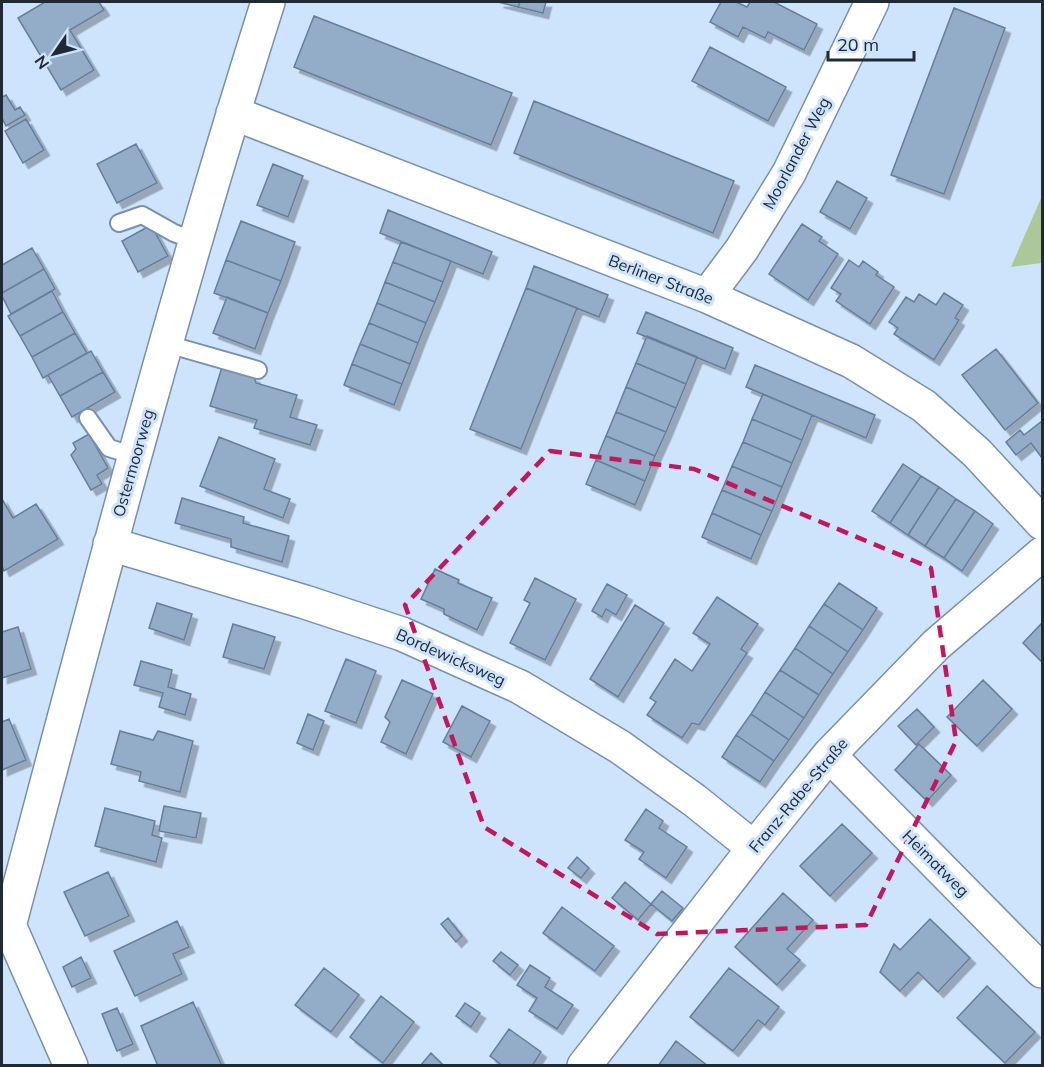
<svg xmlns="http://www.w3.org/2000/svg" width="1044" height="1067" font-family="Mulish,sans-serif">
	<style>
		.green { fill: #acc798 }
		.building { fill: #93acc8; stroke: #667e99; stroke-width: 1.5; filter: url(#shadow) }
		.lines { fill: none; stroke-linecap: round; stroke-linejoin: round }
		.lane-casing { stroke: #7890ac; stroke-width: 20 }
		.street-casing { stroke: #7890ac; stroke-width: 36 }
		.lane { stroke: #fff; stroke-width: 16 }
		.street { stroke: #fff; stroke-width: 33 }
		.marked { fill: none; stroke: #c2185b; stroke-width: 4.5; stroke-dasharray: 12 8; stroke-linejoin: round }
		.labels { text-anchor: middle; dominant-baseline: central; stroke-width: 6; stroke-linejoin: round; paint-order: stroke }
		.street-label { font-size: 16px; fill: #202a35; stroke: #cee4fc }
	</style>
	<defs>
		<filter id="shadow"><feDropShadow dx="5.5" dy="5.5" stdDeviation="0" flood-color="#0004"/></filter>
	</defs>
	<rect width="100%" height="100%" fill="#cee4fc"/>
	<!-- green -->
	<path class="green" d="M1042,196V263L1011,267Z"/>
	<!-- building -->
	<path class="building" d="M45,2H99L104,10L70,30L94,70L61,90L18,18Z
		M498,2H520L518,7Z
		M520,2H546L543,13L518,7Z
		M721,2H736L747,7L750,2H774L817,24L804,50L768,32L765,38L743,27L738,37L710,22Z
		M954,8L1005,28L944,194L891,175Z
		M314,16L512,93L491,145L294,67Z
		M710,47L786,87L768,121L692,81Z
		M6,95L15,110L20,107L25,115L6,126L2,118V97Z
		M534,101L734,181L713,233L514,153Z
		M26,119L44,150L23,163L5,131Z
		M136,144L157,183L117,203L97,164Z
		M273,164L303,176L288,217L257,205Z
		M837,181L867,198L850,229L820,212Z
		M388,210L492,252L483,274L380,233Z
		M241,221L295,242L281,281L226,260Z
		M802,224L822,237L819,241L838,254L808,300L769,274Z
		M151,225L168,256L138,272L122,241Z
		M401,242L451,261L443,282L393,262Z
		M32,248L44,269L2,293V265Z
		M226,260L281,281L268,313L214,293Z
		M849,260L859,267L863,261L878,272L876,275L894,287L870,324L836,301L841,294L831,288Z
		M393,262L443,282L435,302L385,282Z
		M534,266L608,295L599,317L526,288Z
		M44,269L55,289L11,314L2,296V293Z
		M385,282L435,302L426,323L377,303Z
		M526,288L577,308L521,449L470,429Z
		M52,291L63,312L20,336L8,316Z
		M944,293L963,305L955,318L959,320L934,360L894,334L898,328L889,322L906,297L914,302L919,294L936,305Z
		M227,297L268,313L255,349L213,333Z
		M377,303L426,323L418,343L369,323Z
		M63,312L75,333L32,357L20,336Z
		M646,312L733,348L725,369L637,333Z
		M369,323L418,343L410,364L360,344Z
		M75,333L87,353L43,378L32,357Z
		M647,336L697,357L686,384L636,363Z
		M360,344L410,364L402,384L352,364Z
		M996,349L1038,403L1005,430L962,375Z
		M91,351L103,372L60,396L48,375Z
		M636,363L686,384L676,408L626,387Z
		M352,364L402,384L394,405L344,385Z
		M755,365L875,415L866,438L746,387Z
		M222,367L254,377L256,383L297,395L290,417L317,425L310,445L254,428L257,420L210,406Z
		M103,372L115,392L72,417L60,396Z
		M626,387L676,408L666,432L616,412Z
		M763,394L812,415L802,440L752,419Z
		M616,412L666,432L655,456L606,436Z
		M752,419L802,440L792,463L743,442Z
		M1042,421V458L1031,443L1016,455L1006,442L1020,430L1024,435Z
		M89,434L108,468L97,475L102,484L91,490L71,455L76,449L73,443Z
		M606,436L655,456L645,481L596,460Z
		M219,437L275,459L264,489L290,499L283,518L200,486Z
		M743,442L792,463L782,487L732,466Z
		M596,460L645,481L635,505L586,484Z
		M903,464L921,476L890,523L872,511Z
		M732,466L782,487L772,511L722,490Z
		M921,476L939,487L908,535L890,523Z
		M939,487L956,499L925,546L908,535Z
		M722,490L772,511L761,535L712,513Z
		M182,498L244,517L243,523L289,536L282,562L231,547V539L175,523Z
		M2,499L13,518L36,504L58,539L4,571L2,566Z
		M956,499L975,511L944,558L925,546Z
		M975,511L993,524L962,571L944,558Z
		M712,513L761,535L751,559L702,537Z
		M435,569L459,580L458,583L492,598L477,630L444,614V609L421,599Z
		M535,578L576,599L545,660L510,643L530,603L524,600Z
		M839,583L877,608L863,630L824,604Z
		M607,584L627,595L616,615L606,609L602,617L592,611Z
		M717,597L758,624L741,649L747,653L699,725L692,723L682,738L647,715L656,702L650,698L675,659L692,671L710,644L693,633Z
		M157,603L192,614L184,640L149,628Z
		M824,604L863,630L848,652L809,626Z
		M635,605L664,623L618,697L590,679Z
		M1042,623V662L1023,643Z
		M233,624L275,637L264,669L223,657Z
		M809,626L848,652L833,674L795,648Z
		M18,627L31,669L2,678V632Z
		M795,648L833,674L819,695L780,670Z
		M346,659L376,671L356,723L325,711Z
		M141,661L172,670L168,687L191,694L185,715L159,707L163,693L134,685Z
		M780,670L819,695L804,718L765,692Z
		M402,680L433,694L406,754L381,742L390,722L385,717Z
		M983,680L1012,709L977,746L947,717Z
		M765,692L804,718L789,740L751,714Z
		M462,706L490,721L471,757L443,742Z
		M917,709L934,727L916,745L898,726Z
		M308,714L324,721L313,750L297,743Z
		M751,714L789,740L774,761L736,735Z
		M9,719L26,760L2,770V722Z
		M120,731L153,740L158,731L193,741L180,792L139,781L141,772L111,764Z
		M736,735L774,761L760,782L722,757Z
		M919,744L951,775L927,801L895,770Z
		M164,806L201,813L196,838L159,831Z
		M105,808L155,821L152,835L162,838L156,862L95,846Z
		M646,809L663,821L659,828L687,847L666,878L639,859L644,852L625,840Z
		M842,824L872,853L830,896L800,866Z
		M577,857L589,868L581,878L568,868Z
		M108,872L129,916L85,936L64,892Z
		M625,882L651,904L638,920L612,898Z
		M662,891L683,908L672,921L651,904Z
		M783,893L813,920L787,949L800,960L777,985L735,947Z
		M562,907L614,946L595,971L543,933Z
		M448,918L462,936L456,942L441,924Z
		M930,919L970,958L938,992L918,972L900,991L880,972L894,944L900,950Z
		M177,921L189,947L173,954L182,974L135,996L114,951Z
		M501,952L518,965L510,975L493,961Z
		M81,957L91,978L72,987L63,967Z
		M530,965L550,978L545,987L573,1005L557,1029L529,1011L537,998L517,985Z
		M324,968L359,995L331,1032L295,1005Z
		M729,968L779,1007L765,1025L758,1020L733,1051L690,1017Z
		M987,986L1035,1032L1005,1063L957,1018Z
		M381,996L414,1022L383,1063L350,1037Z
		M193,1002L222,1066H158L141,1026Z
		M465,1003L480,1013L471,1027L456,1016Z
		M117,1008L133,1044L117,1051L102,1014Z
		M509,1029L541,1052L532,1066H503L490,1056Z
		M676,1041L708,1066H658Z
		M431,1053L444,1066H420Z"/>
	<g class="lines">
		<defs>
			<path id="lane" d="M119,223L142,215L174,233L196,241
				M167,344L258,370
				M88,418L109,448L135,456"/>
			<path id="street" d="M233,113L707,296L851,361L924,406L977,453L1042,523
				M707,296L742,249L789,173L872,2
				M110,544L305,602L402,634L520,687L620,747L694,800L754,848
				M829,755L1042,971
				M2,909L71,1066
				M9,926C91,617 171,307 268,2
				M584,1066L754,848L829,755L936,645L1042,554"/>
		</defs>
		<!-- lane casing -->
		<use href="#lane" class="lane-casing"/>
		<!-- street casing -->
		<use href="#street" class="street-casing"/>
		<!-- lane -->
		<use href="#lane" class="lane"/>
		<!-- street -->
		<use href="#street" class="street"/>
	</g>
	<!-- marked area -->
	<path class="marked" d="M550,451L694,469L931,568L956,741L866,925L657,934L484,827L405,605Z"/>
	<g class="labels">
		<!-- street labels -->
		<g class="street-label">
			<text transform="translate(796 153) rotate(-62)">Moorlander Weg</text>
			<text transform="translate(661 279) rotate(21)">Berliner Straße</text>
			<text transform="translate(133 463) rotate(-74)">Ostermoorweg</text>
			<text transform="translate(451 657) rotate(24)">Bordewicksweg</text>
			<text transform="translate(798 795) rotate(-50)">Franz-Rabe-Straße</text>
			<text transform="translate(936 863) rotate(45)">Heimatweg</text>
		</g>
	</g>
	<!-- border -->
	<rect width="1044" height="1067" fill="none" stroke="#202a35" stroke-width="6"/>
	<!-- north arrow -->
	<g transform="translate(54 54) rotate(235)" stroke="#cee4fc" stroke-width="4.5" paint-order="stroke">
	<path d="M0-4.5L10 22L0 15L-10 22Z" fill="#202a35"/>
	<text y="-9" font-size="16" font-weight="bold" text-anchor="middle" fill="#202a35">N</text>
	</g>
	<!-- scale -->
	<path d="M828 51v9h86v-9" fill="none" stroke="#202a35" stroke-width="3"/>
	<text x="837" y="51" font-size="18" fill="#202a35" stroke="#cee4fc" stroke-width="4.5" paint-order="stroke">20 m</text>
</svg>
